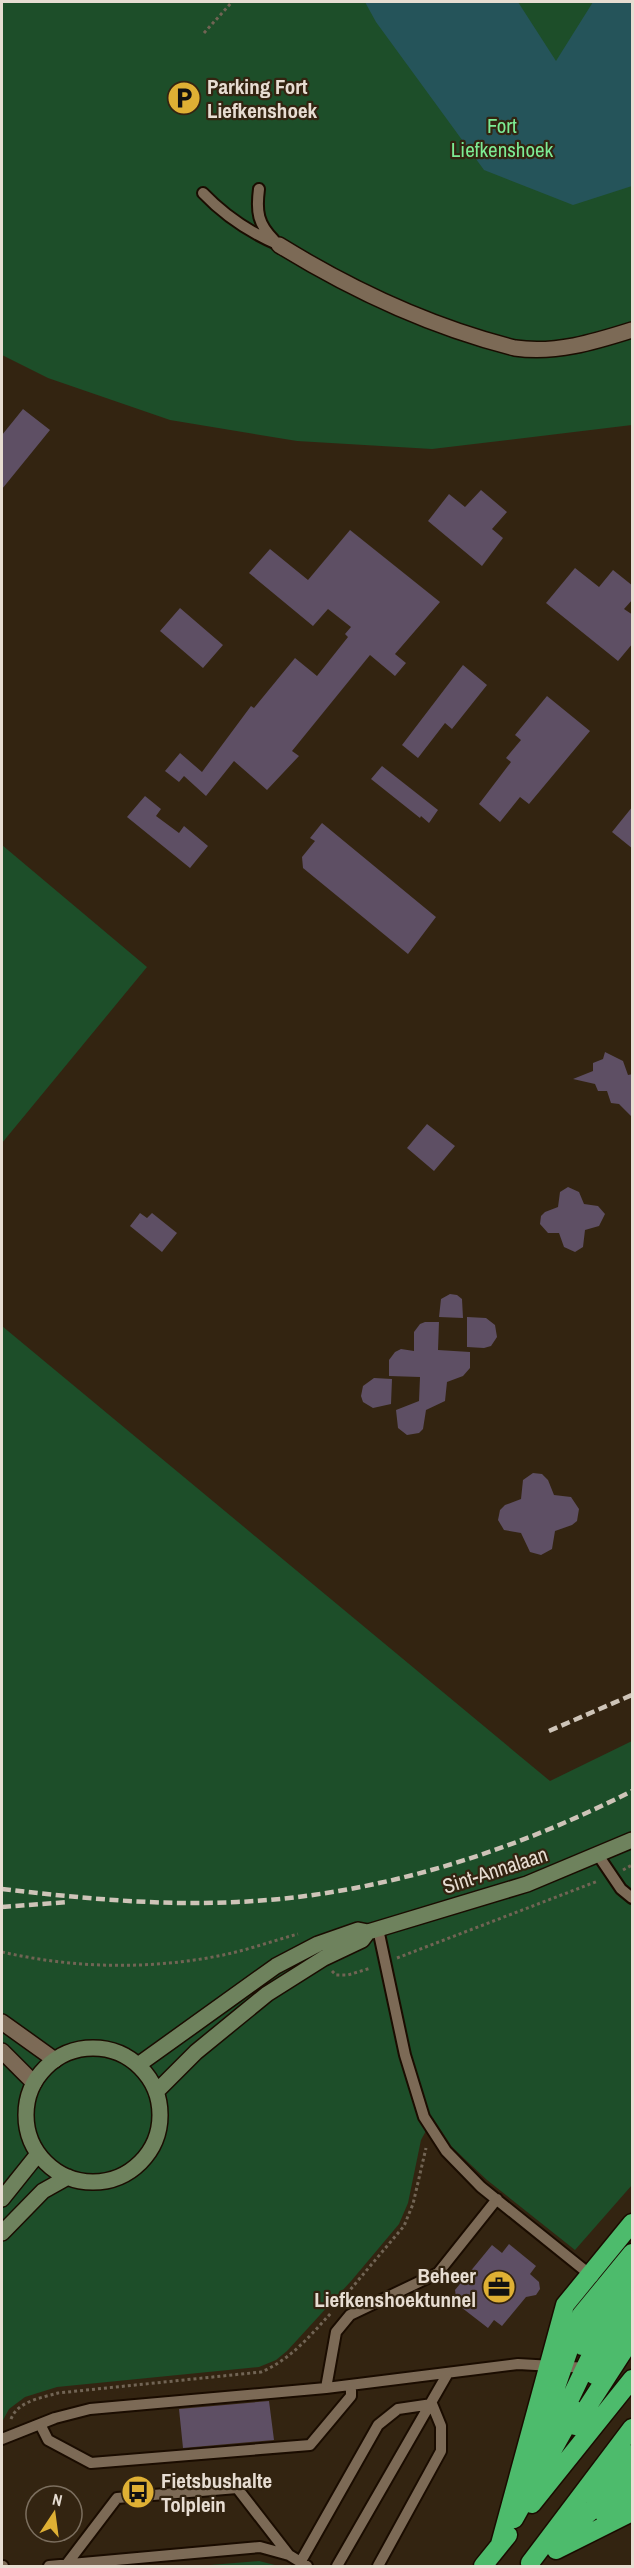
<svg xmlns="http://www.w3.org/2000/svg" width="634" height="2568" font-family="'Archivo Narrow',sans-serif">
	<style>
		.green { fill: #1d4e29 }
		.water { fill: #25545a }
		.building { fill: #5e4f64 }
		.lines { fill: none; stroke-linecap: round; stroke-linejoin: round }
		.lane-casing { stroke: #1a0c00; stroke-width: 14 }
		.street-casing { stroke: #1a0c00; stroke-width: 18 }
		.secondary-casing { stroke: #1a0c00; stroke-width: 18 }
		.highway-casing { stroke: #1a0c00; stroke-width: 21 }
		.path { stroke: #716454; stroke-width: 3; stroke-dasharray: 3 3; stroke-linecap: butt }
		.lane { stroke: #7c6a56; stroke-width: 10 }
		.street { stroke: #7c6a56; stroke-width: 15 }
		.secondary { stroke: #6e825d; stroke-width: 15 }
		.highway { stroke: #4dbb6c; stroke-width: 18 }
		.rail { stroke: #cec4b8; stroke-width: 4.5; stroke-dasharray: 9 4.5; stroke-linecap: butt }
		.labels { text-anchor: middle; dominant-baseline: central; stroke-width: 4.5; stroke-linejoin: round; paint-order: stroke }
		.poi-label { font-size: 21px; font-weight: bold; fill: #e7ddd2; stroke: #332411; text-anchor: start }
		.park-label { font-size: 21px; fill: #7deb94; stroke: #332411 }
		.street-label { font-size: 21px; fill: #e7ddd2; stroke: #332411 }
	</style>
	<rect width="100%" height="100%" fill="#332411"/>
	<!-- green -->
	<path class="green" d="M2,2H632V425L432,449L297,441L170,420L48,378L2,355Z
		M2,845L147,967L2,1143Z
		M2,1326L550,1781L632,1741V2185L575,2250L487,2180L452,2147L433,2118L421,2140L408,2203L399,2224L352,2280L287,2351L276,2360L259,2367L57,2387L25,2397L9,2409L2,2422Z
		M259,2561L279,2566H198Z"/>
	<!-- water -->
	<path class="water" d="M365,2H518L556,61L593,2H632V186L573,205L484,170L376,22Z"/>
	<!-- building -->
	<path class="building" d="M23,409L50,430L2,489V435Z
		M481,490L507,512L492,529L503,538L482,566L428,521L449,494L465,507Z
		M350,530L440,602L395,654L406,663L395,676L370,655L292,751L299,756L267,790L234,761L206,796L184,776L179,782L165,771L180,753L202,772L251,706L254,708L295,658L317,676L348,637L345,634L351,627L328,609L313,626L249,573L270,549L308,580Z
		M575,568L599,587L613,570L633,586V599L624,609L633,615V643L618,661L546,603Z
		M180,608L223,645L203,668L160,631Z
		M463,665L487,685L452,729L445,723L418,758L402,745Z
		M547,696L590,731L529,804L520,797L500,822L479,804L511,762L506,758L521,740L515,735Z
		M382,766L438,810L429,823L421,816L420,818L371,779Z
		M145,796L161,809L156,816L179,833L184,826L208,846L190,868L127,817Z
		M633,806V849L612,832Z
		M322,823L436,917L408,954L303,868L302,857L315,841L310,838Z
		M605,1052L623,1061L628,1075L633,1074V1118L619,1104L611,1103L607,1091H598L595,1084L573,1079L593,1071V1063L603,1059Z
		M427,1124L455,1146L434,1171L407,1148Z
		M568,1187L579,1192L584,1204L598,1206L605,1214L599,1226L585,1230L583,1247L575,1252L564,1247L559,1233H548L540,1224L541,1216L545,1212L558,1207L560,1192Z
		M140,1213L147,1218L152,1213L177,1233L162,1252L130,1226Z
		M450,1294L457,1295L462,1299L463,1318L439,1317L441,1299Z
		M467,1317L486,1318L495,1325L497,1337L491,1346L484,1348L467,1347Z
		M425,1322H439L438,1350L470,1352V1368L463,1376L447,1382L445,1401L426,1410L423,1429L419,1433L407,1435L398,1428L396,1410L419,1401L420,1377L389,1376V1360L395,1352L401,1349L414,1351V1332L420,1324Z
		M374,1378L392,1379L391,1404L373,1408L363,1402L361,1396L363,1386Z
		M533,1473L542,1474L548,1480L554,1495L571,1497L579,1509L577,1521L572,1525L555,1531L552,1549L541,1555L530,1552L521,1533L504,1530L498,1520L500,1510L505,1505L521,1499L523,1480Z
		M509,2244L536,2266L530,2274L539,2282L540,2289L536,2295L526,2297L502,2326L494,2320L488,2328L457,2304L455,2290L492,2245L502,2253Z
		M269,2401L274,2440L183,2448L179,2409Z"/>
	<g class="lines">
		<defs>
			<path id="lane" d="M259,189C256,212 258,224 274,240
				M203,193C224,215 251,233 279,245
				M598,1855L621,1889L632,1898
				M378,1929L405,2055L424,2117L446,2151L481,2187L593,2277
				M326,2388L336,2332L350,2315L438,2273L497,2199
				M40,2424L48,2440L91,2463L310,2445L351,2396V2385
				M2,2439L55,2418L90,2409L326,2388L518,2364L588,2368
				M301,2561L378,2425L398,2409L432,2404L441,2426V2451L378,2566
				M66,2565L117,2498L237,2488L289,2555
				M2,2566H3
				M49,2566L260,2547L289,2555L307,2566
				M337,2566L448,2373"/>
			<path id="street" d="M279,245C352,290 431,327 515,348C555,354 594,342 632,330
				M2,2022L55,2060
				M2,2051L34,2083"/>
			<path id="secondary" d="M26 2115a67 67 0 1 1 134 0a67 67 0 1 1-134 0Z
				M138,2065L276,1966L318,1944L358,1930L368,1932L378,1929L527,1884L632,1840
				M156,2092L196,2052L267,1994L324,1958L362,1940L368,1932
				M2,2199L38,2154
				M2,2233L43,2191L68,2177"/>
			<path id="highway" d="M582,2346L592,2323L632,2273
				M594,2375L613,2341L632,2317
				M547,2413L581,2315L632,2253
				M561,2418L602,2332L632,2295
				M575,2426L632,2338
				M529,2476L559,2402
				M593,2496L632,2454
				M532,2504L632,2379
				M604,2514L632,2494
				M514,2519L575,2410
				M556,2541L632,2476
				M500,2544L565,2305L632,2223
				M556,2550L632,2512
				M530,2563L632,2428
				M483,2566L508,2535"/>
		</defs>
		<!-- lane casing -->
		<use href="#lane" class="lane-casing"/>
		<!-- street casing -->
		<use href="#street" class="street-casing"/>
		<!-- secondary casing -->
		<use href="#secondary" class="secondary-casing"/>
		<!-- highway casing -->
		<use href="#highway" class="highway-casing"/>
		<!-- path -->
		<path class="path" d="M204,33L232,2
			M623,1870L632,1865
			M2,1952C72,1968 146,1970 218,1956C245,1951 272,1941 298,1934
			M397,1958L598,1881
			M332,1971L336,1975H348L371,1968
			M339,2303L404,2226L413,2204L426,2148
			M11,2419C18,2401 41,2398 58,2393L261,2372C290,2360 310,2336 331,2313"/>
		<!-- lane -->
		<use href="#lane" class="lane"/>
		<!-- street -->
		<use href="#street" class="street"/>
		<!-- secondary -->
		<use href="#secondary" class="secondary"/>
		<!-- highway -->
		<use href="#highway" class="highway"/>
		<!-- rail -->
		<path class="rail" d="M549,1731L632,1695
			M2,1889C79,1898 159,1906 237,1902C374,1896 510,1853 632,1791
			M2,1907L69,1902"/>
	</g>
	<!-- icons -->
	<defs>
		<symbol id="parking-disc" viewBox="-11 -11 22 22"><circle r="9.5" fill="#dfb034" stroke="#332411"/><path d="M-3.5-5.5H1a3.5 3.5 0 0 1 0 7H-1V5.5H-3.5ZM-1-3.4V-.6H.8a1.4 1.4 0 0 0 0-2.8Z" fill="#111"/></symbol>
		<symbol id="office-disc" viewBox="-11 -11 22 22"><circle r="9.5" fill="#dfb034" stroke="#332411"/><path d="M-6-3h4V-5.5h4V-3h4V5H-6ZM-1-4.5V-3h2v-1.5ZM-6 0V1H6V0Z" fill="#111"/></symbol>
		<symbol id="bus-disc" viewBox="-11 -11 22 22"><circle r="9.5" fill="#dfb034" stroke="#332411"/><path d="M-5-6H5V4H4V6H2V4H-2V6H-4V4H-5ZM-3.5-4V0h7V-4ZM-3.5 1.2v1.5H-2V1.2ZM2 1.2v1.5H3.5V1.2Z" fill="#111"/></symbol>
	</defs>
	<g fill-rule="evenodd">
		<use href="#parking-disc" x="165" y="79" width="38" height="38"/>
		<use href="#office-disc" x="480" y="2268" width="38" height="38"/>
		<use href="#bus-disc" x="119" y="2473" width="38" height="38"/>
	</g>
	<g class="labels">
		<!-- poi labels -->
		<g class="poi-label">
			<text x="207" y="86">Parking Fort<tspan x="207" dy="24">Liefkenshoek</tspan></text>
			<text x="476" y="2275" text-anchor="end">Beheer<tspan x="476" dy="24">Liefkenshoektunnel</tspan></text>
			<text x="161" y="2480">Fietsbushalte<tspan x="161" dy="24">Tolplein</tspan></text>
		</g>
		<!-- park labels -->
		<g class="park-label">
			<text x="502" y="125">Fort<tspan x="502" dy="24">Liefkenshoek</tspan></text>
		</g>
		<!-- street labels -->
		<g class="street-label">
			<text transform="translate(495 1870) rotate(-18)">Sint-Annalaan</text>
		</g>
	</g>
	<!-- border -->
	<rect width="634" height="2568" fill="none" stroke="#e7ddd2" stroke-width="6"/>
	<!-- north arrow -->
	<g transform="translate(54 2514) rotate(13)"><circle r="28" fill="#332411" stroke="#7b6e5e" stroke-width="1.5"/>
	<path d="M0-4.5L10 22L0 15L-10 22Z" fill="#dfb034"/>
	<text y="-9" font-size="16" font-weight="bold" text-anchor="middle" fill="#e7ddd2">N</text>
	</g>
</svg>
